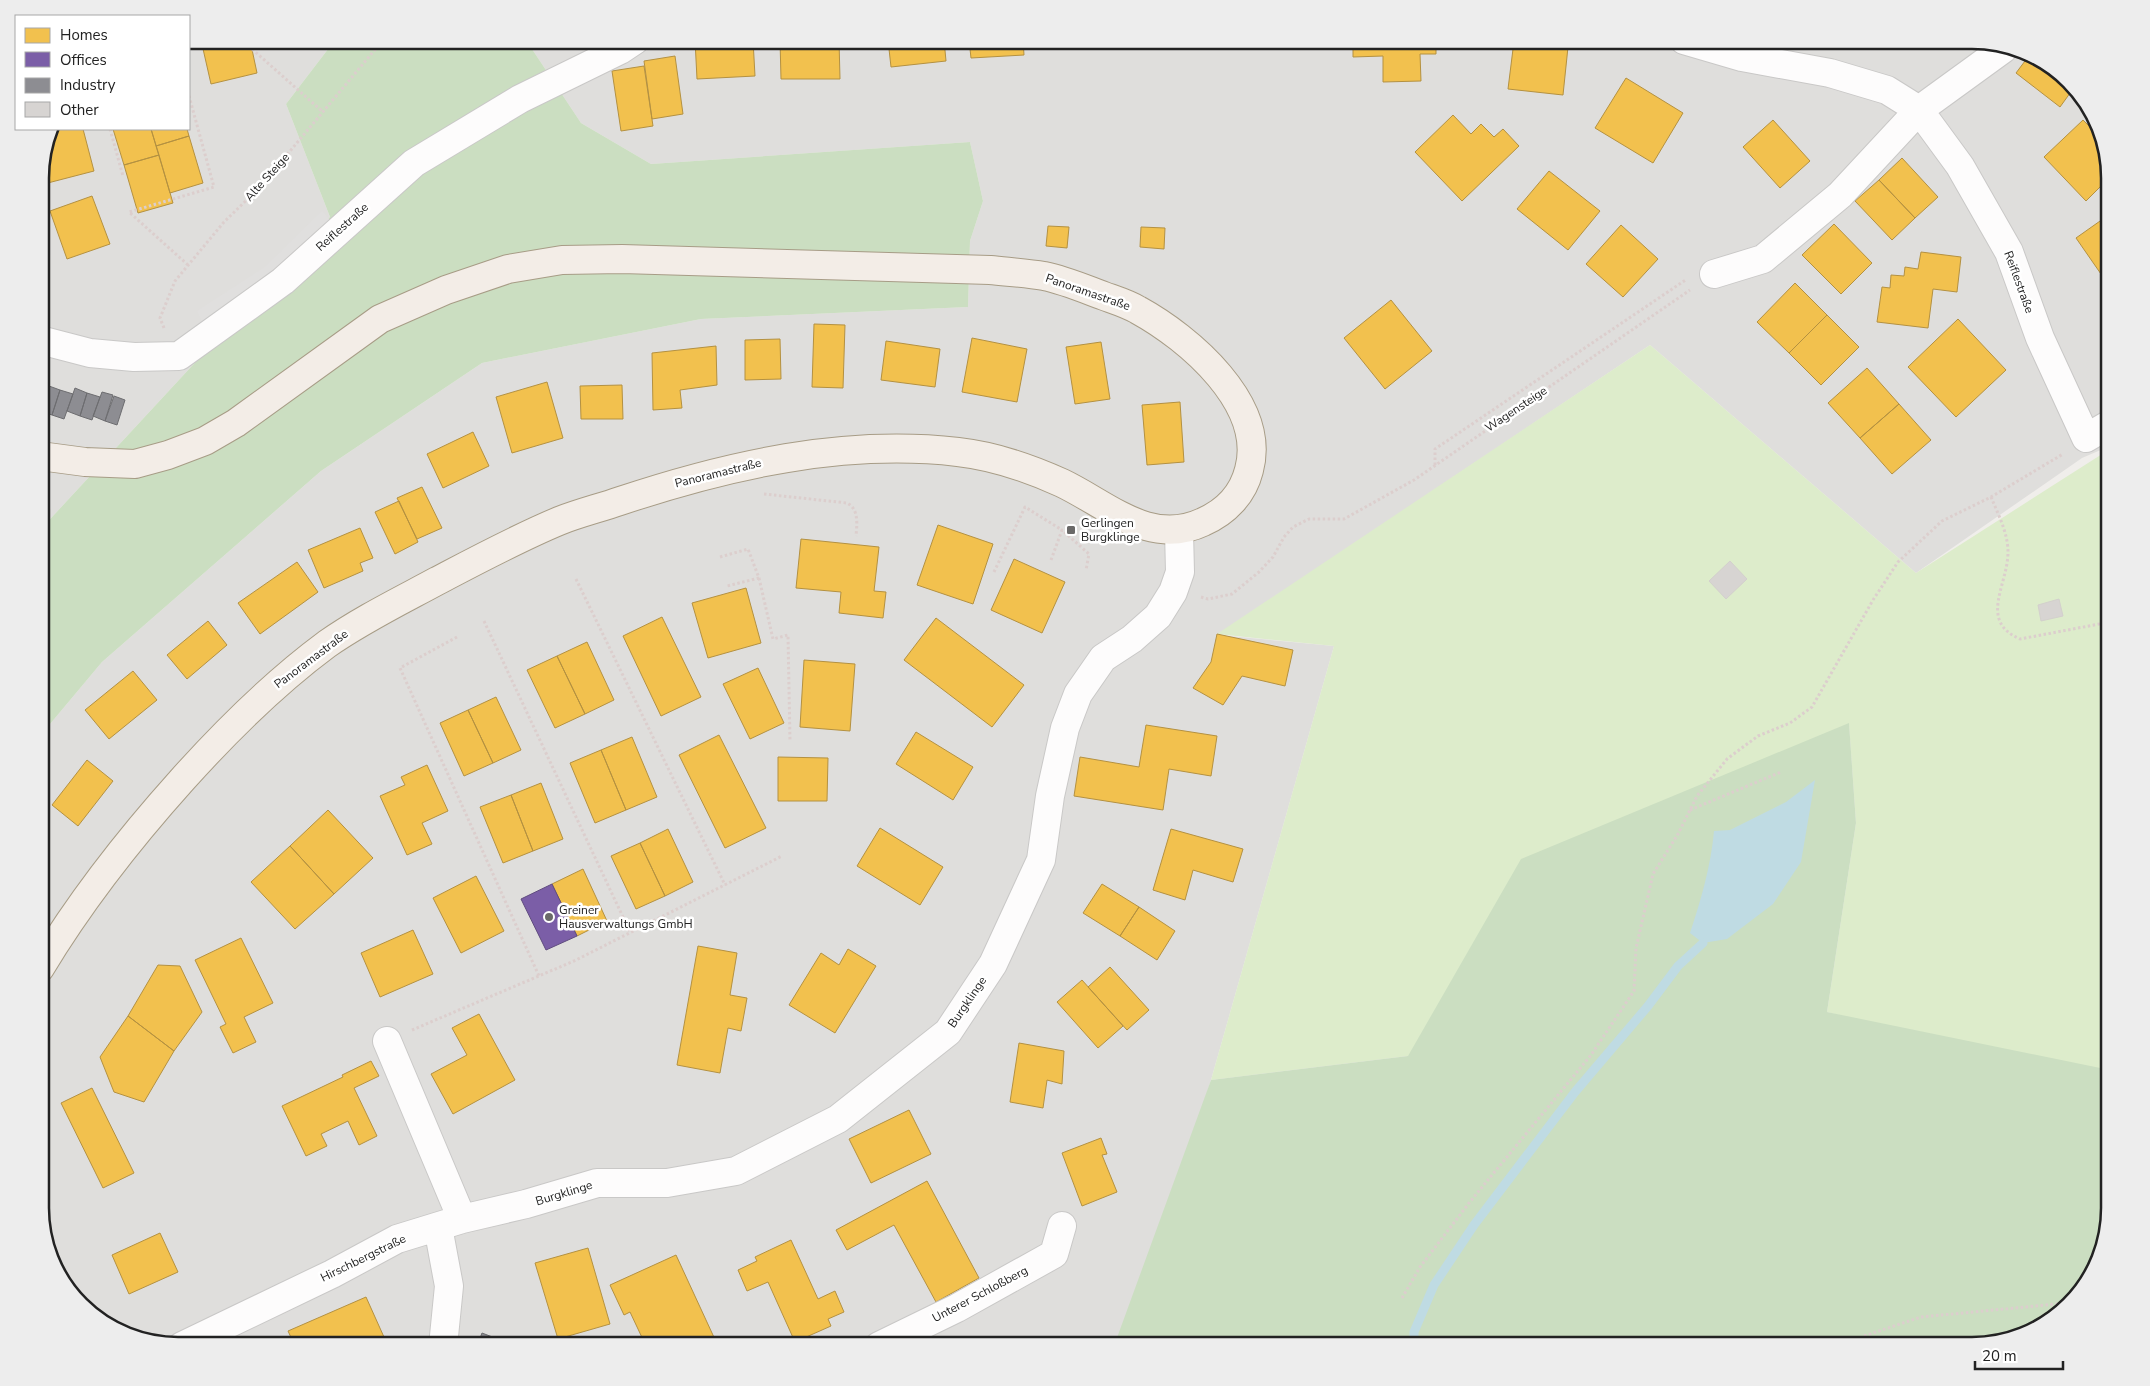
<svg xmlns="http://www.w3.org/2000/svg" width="2150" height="1386" font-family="'Nunito Sans',sans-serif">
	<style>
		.residential { fill: #dfdedc }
		.grass { fill: #ddeccb }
		.forest { fill: #cbdec1 }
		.parking { fill: #e0dfde }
		.water { fill: #bfdbe3 }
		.homes { fill: #f2c14e; stroke: #b49141 }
		.offices { fill: #7b5ea7; stroke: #604c7f }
		.industry { fill: #8d8d92; stroke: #6d6d70 }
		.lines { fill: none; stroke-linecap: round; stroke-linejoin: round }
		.stream { stroke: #bfdbe3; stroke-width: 9 }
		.building { fill: #d7d4d2; stroke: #d3d0cc }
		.minor-casing { stroke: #c9c8c7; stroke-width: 30 }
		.major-casing { stroke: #a79c86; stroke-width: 30 }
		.path { stroke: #dccecd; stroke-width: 3; stroke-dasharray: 2.5 2.5; stroke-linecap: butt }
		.minor { stroke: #fdfcfc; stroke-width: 28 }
		.major { stroke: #f3ede7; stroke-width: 28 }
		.poi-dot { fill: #6a6968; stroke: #fff; stroke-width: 2 }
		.labels { text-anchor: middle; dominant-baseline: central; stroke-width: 5; stroke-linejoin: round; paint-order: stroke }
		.street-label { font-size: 12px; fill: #222; stroke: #fff }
		.poi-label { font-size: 12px; fill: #222; stroke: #fff; text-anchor: start }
		.rim { fill: none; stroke: #222; stroke-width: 2.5 }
	</style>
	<rect width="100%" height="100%" fill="#f0eeeb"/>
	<!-- residential -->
	<path class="residential" d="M189,40H335L286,104L330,217L40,530V169L51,129H189Z
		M526,40H1972L2049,63L2092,109L2110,177V446L2082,458L1916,573L1650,345L1218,635L1334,646L1211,1080L1150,1269L1117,1346H178L101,1323L58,1277L40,1217V903L50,885L40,877V736L102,662L321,471L482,363L701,319L968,307L970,241L983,201L970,142L651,164L581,123Z"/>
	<!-- grass -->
	<path class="grass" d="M1650,345L1916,573L2110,449V1082L1827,1012L1856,823L1849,724L1408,1056L1211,1080L1334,646L1217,634Z"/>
	<!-- forest -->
	<path class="forest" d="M335,40H526L581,123L651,164L970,142L983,201L970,241L968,307L701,319L482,363L321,471L102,662L40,736V530L330,217L286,104Z
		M1849,723L1856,823L1827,1012L2110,1070V1209L2087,1285L2041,1328L1973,1346H1114L1211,1080L1408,1056L1521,859Z"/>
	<!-- parking -->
	<path class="parking" d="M322,211L335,226L205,328L197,311L265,267Z"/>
	<!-- water -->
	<path class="water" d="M1815,780L1801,862L1773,904L1727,939L1703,943L1690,933C1701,900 1711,865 1714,831L1730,830L1786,802Z"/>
	<!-- homes -->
	<path class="homes" d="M201,40H250L257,73L211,84Z
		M695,40H753L755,76L697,79Z
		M780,40H839L840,79H781Z
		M888,40H944L946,61L891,67Z
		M969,40H1023L1024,55L971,58Z
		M1353,40H1436V54H1420L1421,81L1383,82V56L1353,57Z
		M1514,41L1568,47L1563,95L1508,89Z
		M675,56L683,114L652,119L644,61Z
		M2028,57L2049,63L2073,89L2060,107L2016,73Z
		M644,66L653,126L621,131L612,71Z
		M1626,78L1683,113L1653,163L1595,128Z
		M1453,115L1471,134L1481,124L1494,137L1503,129L1519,146L1462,201L1415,152Z
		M1773,120L1810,161L1780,188L1743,147Z
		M2083,120L2099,136L2110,177L2086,201L2044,157Z
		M51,129H83L94,171L40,185V169Z
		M113,129H151L159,155L124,165Z
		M151,129H187L189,136L156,146Z
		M189,136L203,183L170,193L156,146Z
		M159,155L173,203L138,213L124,165Z
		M1902,158L1938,197L1915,218L1879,180Z
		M1549,171L1600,211L1568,250L1517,209Z
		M1879,180L1915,218L1892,240L1855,201Z
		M92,196L110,244L67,259L50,211Z
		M2110,214V287L2076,238Z
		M1834,224L1872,263L1841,294L1802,255Z
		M1621,225L1658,259L1623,297L1586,264Z
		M1048,226L1069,227L1067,248L1046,246Z
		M1141,227L1165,228L1164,249L1140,247Z
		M1921,252L1961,257L1957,292L1933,289L1928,328L1877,322L1882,287L1890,288L1891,275L1904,276L1905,267L1918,269Z
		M1795,283L1827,315L1789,353L1757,322Z
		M1391,300L1432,351L1385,389L1344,338Z
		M1827,315L1859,347L1821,385L1789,353Z
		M1958,319L2006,370L1956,417L1908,367Z
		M814,324L845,325L843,388L812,387Z
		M972,338L1027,349L1017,402L962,392Z
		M780,339L781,379L745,380V340Z
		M886,341L940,349L935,387L881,380Z
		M1101,342L1110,399L1075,404L1066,347Z
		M716,346L717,385L680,390L682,408L653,410L652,353Z
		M1867,368L1899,404L1860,438L1828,403Z
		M547,382L563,438L512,453L496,397Z
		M622,385L623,419H581L580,386Z
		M1180,402L1184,462L1147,465L1142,405Z
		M1899,404L1931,440L1892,474L1860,438Z
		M473,432L489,466L443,488L427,454Z
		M422,487L442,528L417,539L397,498Z
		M399,501L418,542L395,554L375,512Z
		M938,525L993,544L973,604L917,585Z
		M360,528L373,558L360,563L363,571L324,588L308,550Z
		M801,539L879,547L874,591L886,592L883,618L839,613L841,592L796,588Z
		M1014,559L1065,582L1042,633L991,610Z
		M297,562L318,592L260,634L238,603Z
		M746,588L761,643L708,658L692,603Z
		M662,617L701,697L661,716L623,636Z
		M936,618L1024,685L992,727L904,660Z
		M208,621L227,645L187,679L167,655Z
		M1217,634L1293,650L1285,686L1242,676L1223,705L1193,688L1211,662Z
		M587,642L614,700L585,714L557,656Z
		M557,656L585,714L555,728L527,670Z
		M804,660L855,664L850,731L800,727Z
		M758,668L784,723L750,739L723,684Z
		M133,671L157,700L109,739L85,710Z
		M496,697L521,750L493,763L468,710Z
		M468,710L493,763L464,776L440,723Z
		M1146,725L1217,736L1211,776L1169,769L1163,810L1074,796L1080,757L1139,767Z
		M916,732L973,767L953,800L896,764Z
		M719,735L766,828L725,848L679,755Z
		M632,737L657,797L626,810L601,750Z
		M601,750L626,810L595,823L570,763Z
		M778,757L828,758L827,801H778Z
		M87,760L113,781L78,826L52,805Z
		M427,765L448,811L422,823L432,844L407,855L380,796L405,785L401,777Z
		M541,783L563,839L533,851L511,795Z
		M511,795L533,851L503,863L480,807Z
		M328,810L373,858L334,894L290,846Z
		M880,828L943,867L920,905L857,866Z
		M668,829L693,882L665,896L640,843Z
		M1171,829L1243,849L1233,882L1193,870L1185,900L1153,890Z
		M640,843L665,896L636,909L611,856Z
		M290,846L334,894L295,929L251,882Z
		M583,869L607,921L577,936L552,884Z
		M476,876L504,931L461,953L433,898Z
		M1102,884L1139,907L1120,936L1083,913Z
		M1139,907L1175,931L1157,960L1120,936Z
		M413,930L433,974L380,997L361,953Z
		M241,938L273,1003L244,1017L256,1042L233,1053L220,1027L226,1024L195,960Z
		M698,946L737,953L730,995L747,998L741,1031L728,1028L720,1073L677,1065Z
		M848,949L876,966L835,1033L789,1005L821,953L839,965Z
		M158,965L180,966L202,1012L174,1051L128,1016Z
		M1110,967L1149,1010L1127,1030L1088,987Z
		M1082,980L1123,1026L1098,1048L1057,1002Z
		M479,1014L515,1080L453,1114L431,1074L467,1055L452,1028Z
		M128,1016L174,1051L144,1102L114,1092L100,1057Z
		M1019,1043L1064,1051L1062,1084L1047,1080L1043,1108L1010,1102Z
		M371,1061L379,1076L354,1088L377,1136L359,1145L348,1121L321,1134L327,1146L306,1156L282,1106L343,1077L342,1075Z
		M92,1088L134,1173L103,1188L61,1103Z
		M909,1110L931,1154L871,1183L849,1139Z
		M1101,1138L1107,1154L1102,1155L1117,1192L1082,1206L1062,1153Z
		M927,1181L979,1278L936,1302L894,1225L847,1250L836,1230Z
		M160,1233L178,1272L129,1294L112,1255Z
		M791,1240L818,1299L835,1291L844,1312L828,1319L831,1326L795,1342L768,1282L747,1291L738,1270L757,1261L755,1257Z
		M588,1248L610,1324L558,1339L535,1263Z
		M676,1255L718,1346H646L630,1312L624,1315L610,1285Z
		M366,1297L388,1346H295L288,1331Z"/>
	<!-- offices -->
	<path class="offices" d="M552,884L577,936L546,950L521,899Z"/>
	<!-- industry -->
	<path class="industry" d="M40,383L49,386L40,409Z
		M49,386L60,390L52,415L40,411Z
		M75,388L87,393L80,416L67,411Z
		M60,390L73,394L64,419L52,415Z
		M102,392L113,395L105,421L93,416Z
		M87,393L100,397L92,420L80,416Z
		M114,396L125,400L117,425L105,421Z
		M482,1333L508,1343L507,1346H477Z"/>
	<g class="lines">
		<!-- stream -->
		<path class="stream" d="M1414,1346V1332L1434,1285L1474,1225L1575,1092L1648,1006L1678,966L1703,943"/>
	</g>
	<!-- building -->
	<path class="building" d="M1730,561L1747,579L1726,599L1709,581Z
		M2059,599L2063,616L2041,621L2038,605Z"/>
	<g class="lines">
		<defs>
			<path id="minor" d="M1684,40L1742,57L1830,73L1887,90L1919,110L1960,166L2009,252L2040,338L2086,438L2110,424
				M1714,274L1763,259L1840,195L1919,110L2003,49
				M40,340L90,353L134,357L179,356L283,281L414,163L520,99L620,50L635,40
				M387,1041L462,1219
				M438,1227L449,1286L443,1346
				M182,1346L332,1274L397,1239L462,1219L526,1204L597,1183H667L736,1171L838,1119L948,1032L993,964L1041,860L1050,796L1065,728L1078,694L1103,658L1132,639L1158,616L1173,592L1180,572L1179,531
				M879,1346L957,1308L1054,1254L1062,1226"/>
			<path id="major" d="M40,456L85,462L135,464L168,455L205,441L236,423L380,319L446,290L508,269L562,260L622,259L990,270C1008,272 1026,273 1044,276C1064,280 1085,289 1104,296C1115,300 1128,304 1138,310C1189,338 1267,404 1249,470C1243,494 1226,512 1203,522C1150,547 1108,505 1062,483C1029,468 994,456 958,452C843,439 728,465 620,501C600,508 579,513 559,521C518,538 477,560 437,581C400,601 361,620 327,644C273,684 226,731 182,780C129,839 81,900 40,968"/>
		</defs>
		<!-- minor casing -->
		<use href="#minor" class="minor-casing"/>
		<!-- major casing -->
		<use href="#major" class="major-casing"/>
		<!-- path -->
		<path class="path" d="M252,49L323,112
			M110,129L123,176
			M40,233L49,271L40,277
			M188,265L129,212L214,187L189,96
			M164,328L160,318L175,281L224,222L260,187L383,40
			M1435,465V449L1687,279
			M764,494L847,503C859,509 857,524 856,536
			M1991,497C1998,514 2008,533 2008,552C2008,585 1978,621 2020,639L2110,622
			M720,557L748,549L759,578L727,586
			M1051,560L1062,530L1089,554L1086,570
			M994,572L1025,507L1062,530
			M759,578L773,639L788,635L790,741
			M576,579L725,885
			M1201,597L1208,599L1232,594L1259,572L1273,557L1284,537L1293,527L1309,519H1344L1414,480L1690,290
			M484,621L630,932
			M457,637L400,668L539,976
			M1690,810L1781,772
			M412,1030L574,961L782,856
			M1402,1298L1420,1267L1469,1203L1591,1055L1634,991L1636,948L1653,874L1678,834L1697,796L1727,759L1758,736L1790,723L1812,707L1873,600L1898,562L1942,521L1991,497L2063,454
			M1853,1346L1864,1336L1921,1317L2067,1303"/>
		<!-- minor -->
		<use href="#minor" class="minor"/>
		<!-- major -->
		<use href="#major" class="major"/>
	</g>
	<!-- markers -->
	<g class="poi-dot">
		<rect x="1066" y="525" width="10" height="10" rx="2.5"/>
		<circle cx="549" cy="917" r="5"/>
	</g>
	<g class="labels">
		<!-- street labels -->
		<g class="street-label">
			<text transform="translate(267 177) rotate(-48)">Alte Steige</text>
			<text transform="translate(342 227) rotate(-42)">Reiflestraße</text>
			<text transform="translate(2019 282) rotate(70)">Reiflestraße</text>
			<text transform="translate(1088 292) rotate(19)">Panoramastraße</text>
			<text transform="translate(1516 409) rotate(-34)">Wagensteige</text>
			<text transform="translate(718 473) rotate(-14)">Panoramastraße</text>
			<text transform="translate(311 659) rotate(-37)">Panoramastraße</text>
			<text transform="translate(967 1002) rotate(-56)">Burgklinge</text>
			<text transform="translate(564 1193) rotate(-17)">Burgklinge</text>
			<text transform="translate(363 1258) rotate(-26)">Hirschbergstraße</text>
			<text transform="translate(980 1294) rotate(-28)">Unterer Schloßberg</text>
		</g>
		<!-- poi labels -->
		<g class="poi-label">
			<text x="1081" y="523">Gerlingen<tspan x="1081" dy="14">Burgklinge</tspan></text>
			<text x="559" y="910">Greiner<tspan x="559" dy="14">Hausverwaltungs GmbH</tspan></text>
		</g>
	</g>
	<!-- crop -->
	<path d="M0 0H2150V1386H0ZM178 49H1972A129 129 0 0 1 2101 178V1208A129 129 0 0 1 1972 1337H178A129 129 0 0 1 49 1208V178A129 129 0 0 1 178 49Z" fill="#ededed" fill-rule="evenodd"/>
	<path class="rim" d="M178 49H1972A129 129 0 0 1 2101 178V1208A129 129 0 0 1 1972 1337H178A129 129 0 0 1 49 1208V178A129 129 0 0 1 178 49Z"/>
	<!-- legend -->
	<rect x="15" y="15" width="175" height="115" fill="#ffffff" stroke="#a7a7a7"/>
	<rect x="25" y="28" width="25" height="15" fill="#f2c14e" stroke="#a7a7a7"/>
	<text x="60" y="40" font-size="15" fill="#222222">Homes</text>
	<rect x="25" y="52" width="25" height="15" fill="#7b5ea7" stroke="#a7a7a7"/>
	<text x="60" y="65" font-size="15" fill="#222222">Offices</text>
	<rect x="25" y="78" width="25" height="15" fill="#8d8d92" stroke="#a7a7a7"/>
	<text x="60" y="90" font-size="15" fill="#222222">Industry</text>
	<rect x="25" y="102" width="25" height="15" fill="#d7d4d2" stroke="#a7a7a7"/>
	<text x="60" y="115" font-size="15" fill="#222222">Other</text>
	<!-- scale -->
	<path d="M1975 1361v8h88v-8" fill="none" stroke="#222222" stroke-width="2.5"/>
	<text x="1982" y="1361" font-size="15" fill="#222222" stroke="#ffffff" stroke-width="4" paint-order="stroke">20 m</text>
</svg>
